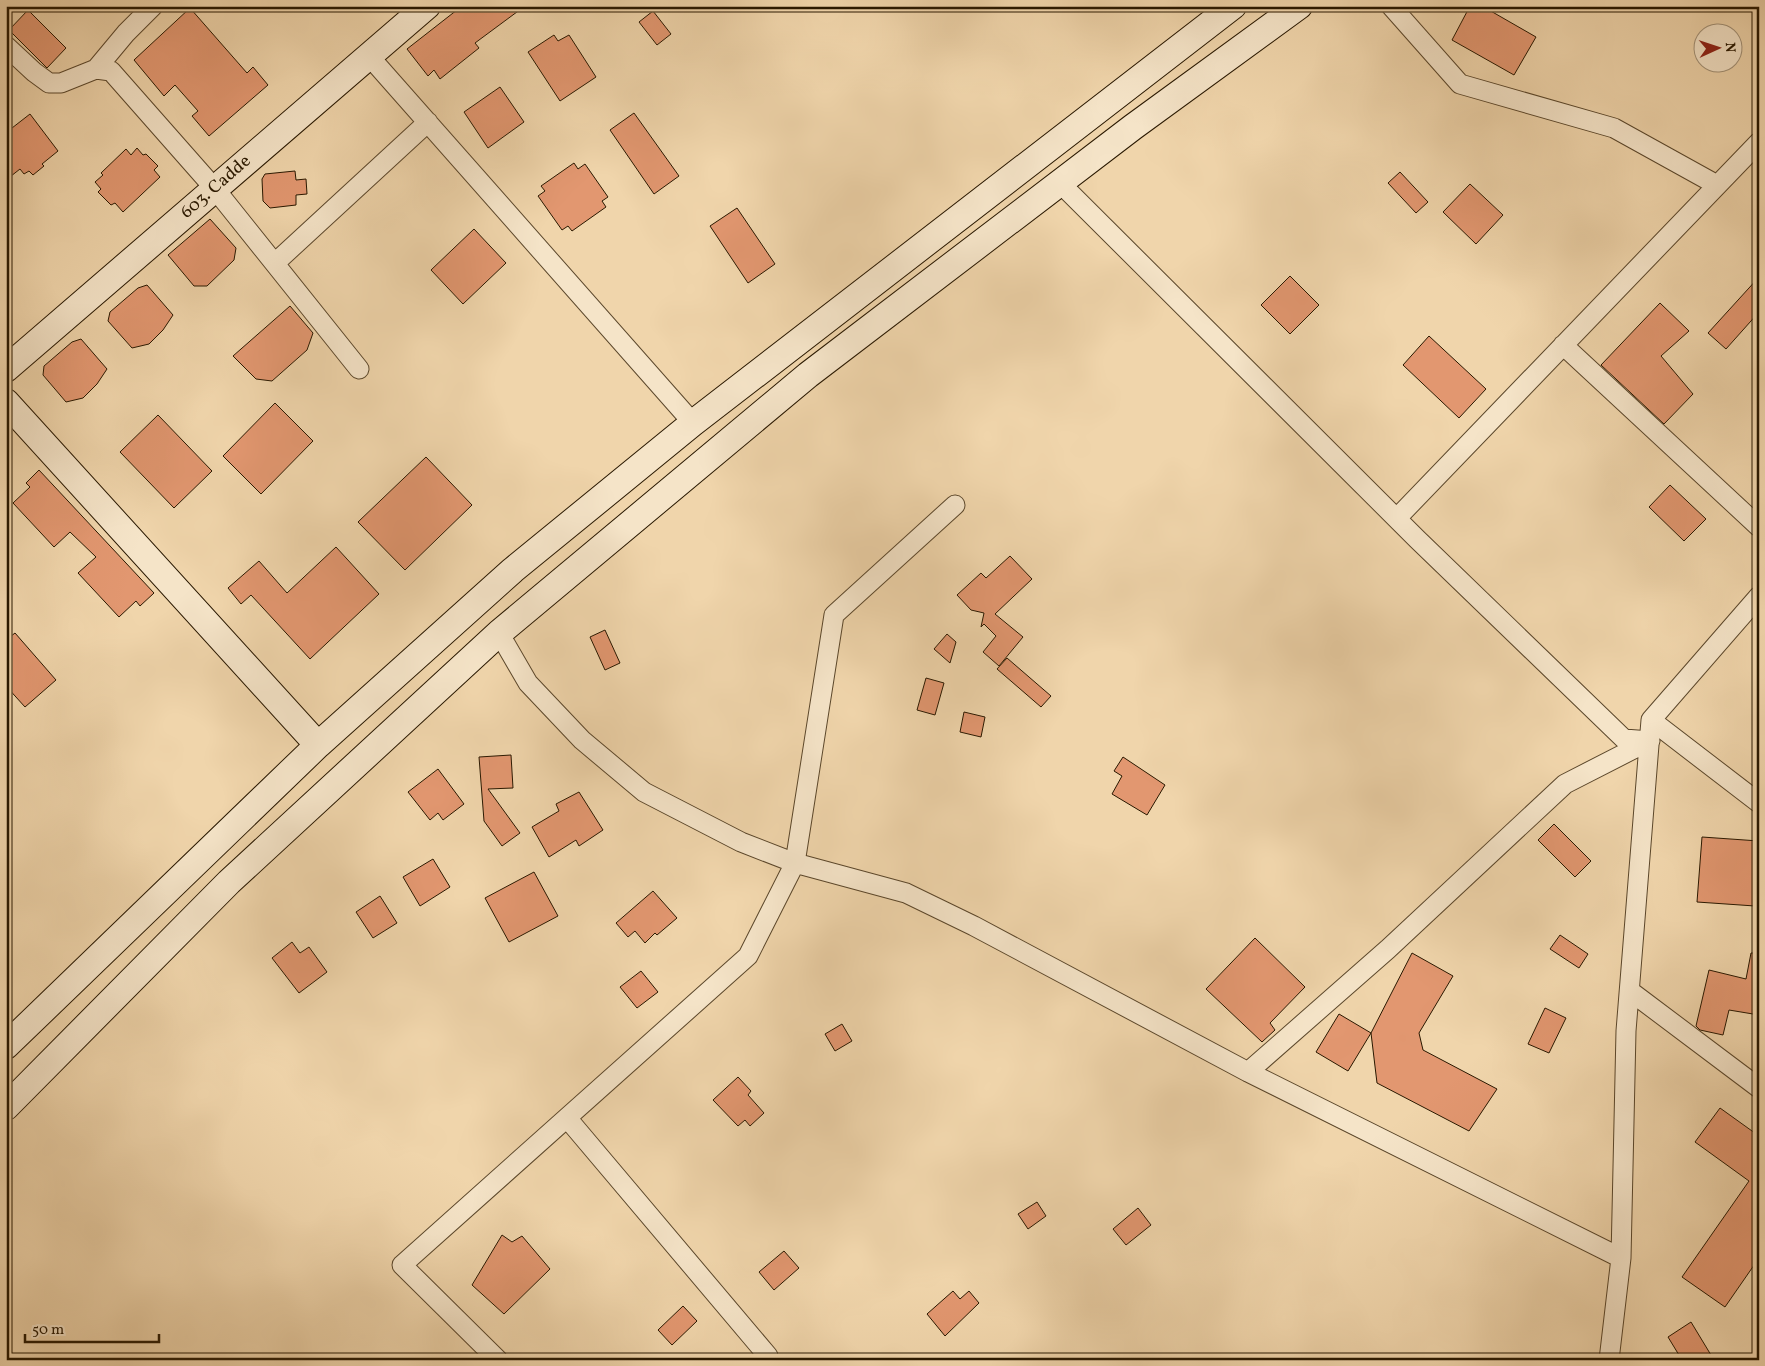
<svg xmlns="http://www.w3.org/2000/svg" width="1765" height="1366" font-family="Vollkorn,serif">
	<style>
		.building { fill: #e29770; stroke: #291800 }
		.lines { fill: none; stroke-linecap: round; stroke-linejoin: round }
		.street-casing { stroke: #5b472b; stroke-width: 21 }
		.secondary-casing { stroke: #291800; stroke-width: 28 }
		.street { stroke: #f5e4c8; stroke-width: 19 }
		.secondary { stroke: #f5e4c8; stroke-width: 26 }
		.labels { text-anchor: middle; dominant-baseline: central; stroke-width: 4; stroke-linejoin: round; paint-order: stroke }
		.street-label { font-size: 18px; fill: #291800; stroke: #f5e4c8 }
	</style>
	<rect width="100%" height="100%" fill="#f0d5ab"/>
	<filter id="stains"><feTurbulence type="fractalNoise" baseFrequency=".004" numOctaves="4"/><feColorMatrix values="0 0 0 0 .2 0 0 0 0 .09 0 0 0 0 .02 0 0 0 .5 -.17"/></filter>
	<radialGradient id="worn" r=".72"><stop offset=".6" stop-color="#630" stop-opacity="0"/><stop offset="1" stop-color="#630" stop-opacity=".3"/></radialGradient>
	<!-- building -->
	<path class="building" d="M462,6H525L475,43L479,48L440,79L434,70L428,76L407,49Z
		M1470,6H1482L1536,37L1514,75L1452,40Z
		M190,8L247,73L253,67L268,85L209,136L192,116L198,111L175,85L164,96L134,60Z
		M28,10L66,48L47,68L9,30Z
		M653,11L671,34L657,45L639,22Z
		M554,35L558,41L569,35L596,77L560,101L528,52Z
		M500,87L524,122L488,148L464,112Z
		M634,113L679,176L654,194L610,130Z
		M30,114L58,151L42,164L44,166L33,175L29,171L24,174L20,169L6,180V126L12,128Z
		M137,148L143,155L146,154L158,166L154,170L160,177L123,212L115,203L111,205L98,192L101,189L95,182L103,175L101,173L126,149L131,155Z
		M574,163L578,169L585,164L608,197L602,201L606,207L572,231L568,226L562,230L538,196L545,191L541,186Z
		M295,171L296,180L306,179L307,194L296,195V205L270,208L263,201L262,179L265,174Z
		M1400,172L1428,202L1416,213L1388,183Z
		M1470,184L1503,215L1476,244L1443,212Z
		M737,208L775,264L748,283L710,226Z
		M210,219L236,248L234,260L207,286H194L168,255Z
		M474,229L506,263L463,304L431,270Z
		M1290,276L1319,305L1290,334L1261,305Z
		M1759,277V312L1726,349L1708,333Z
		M147,285L173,315L163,330L149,344L132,348L108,321L110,312L138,288Z
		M1660,303L1689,331L1661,356L1693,394L1664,424L1601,365Z
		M290,306L313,333L307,350L272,381L256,379L233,356Z
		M1429,336L1486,389L1459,418L1403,365Z
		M81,339L107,369L97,384L83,398L66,402L43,375L44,366L72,342Z
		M275,403L313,441L261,494L223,456Z
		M158,415L212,471L174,508L120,452Z
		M426,457L472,505L405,570L358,522Z
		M39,470L154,593L140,606L136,601L119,617L78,573L96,557L70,532L54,547L13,503L30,487L26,483Z
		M1670,485L1706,519L1684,541L1649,507Z
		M336,547L379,594L310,659L251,595L241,604L228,588L259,561L287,593Z
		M1010,556L1032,579L995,614L1023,637L999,666L983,652L996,636L984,624L981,627L984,613L971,610L957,595L981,573L986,578Z
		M605,630L620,663L605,670L590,637Z
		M15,633L56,680L25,707L6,686V640Z
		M947,634L956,642L950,663L934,649Z
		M1007,658L1051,696L1041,707L997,669Z
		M926,678L944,683L935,715L917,710Z
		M964,712L985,717L981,737L960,732Z
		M511,755L513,788L488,789L520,833L502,846L484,821L479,757Z
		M1123,757L1165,785L1147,815L1112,794L1122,776L1114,771Z
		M438,769L464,804L443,820L438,813L430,820L408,792Z
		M579,792L603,830L579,846L576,840L549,857L532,827L559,811L556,804Z
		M1554,824L1591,861L1575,877L1538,840Z
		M1702,837L1759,841L1755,906L1697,902Z
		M433,859L450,887L420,906L403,877Z
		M534,872L558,916L509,942L485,898Z
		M653,891L677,918L657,935L655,933L645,943L635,931L628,937L616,923Z
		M380,896L397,923L373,938L356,912Z
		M1560,935L1588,954L1579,968L1550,949Z
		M1255,938L1305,987L1270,1023L1275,1030L1262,1042L1206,989Z
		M292,942L300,953L309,947L327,972L299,993L272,958Z
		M1412,953L1453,976L1419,1033L1423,1050L1497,1089L1469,1131L1377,1083L1371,1033Z
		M1751,953H1759V1015L1729,1010L1723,1035L1700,1030L1696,1026L1709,970L1746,979Z
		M641,971L658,992L637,1008L620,987Z
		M1545,1008L1566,1018L1549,1053L1528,1044Z
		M1339,1014L1371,1033L1348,1071L1316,1052Z
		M842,1024L852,1041L835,1051L825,1034Z
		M738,1077L751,1091L748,1095L764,1113L750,1126L745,1120L738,1126L713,1100Z
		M1720,1108L1759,1136V1258L1725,1307L1682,1277L1749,1181L1695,1142Z
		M1037,1202L1046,1216L1028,1229L1018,1214Z
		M1138,1208L1151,1225L1126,1245L1113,1229Z
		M502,1235L512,1242L522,1236L550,1269L504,1314L472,1285Z
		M784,1251L799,1268L774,1290L759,1272Z
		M953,1291L960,1299L969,1291L979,1303L945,1336L927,1314Z
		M683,1306L697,1321L672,1345L658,1330Z
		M1691,1322L1714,1360H1682L1668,1337Z"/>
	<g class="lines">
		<defs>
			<path id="street" d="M1391,6L1460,84L1614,128L1717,185
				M6,46L34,72L49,83H61L96,69L111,71L215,189L359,369
				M369,56L693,423
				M96,69L126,33L153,6
				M1060,183L1417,539L1624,739L1650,741
				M275,263L428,122
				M1563,345L1759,527
				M1397,518L1759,142
				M499,633L528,683L582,740L644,792L741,842L795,863L906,893L974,926L1248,1072L1621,1258
				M1651,720L1759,803
				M1630,991L1759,1088
				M1248,1072L1388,949L1565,784L1649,741
				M567,1118L768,1356V1360
				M498,1360L402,1265L748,956L795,863L834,615L955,505
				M1609,1360L1621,1258L1626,1031L1651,720L1759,596"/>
			<path id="secondary" d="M6,369L427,6
				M6,402L318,745
				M6,1046L318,745L513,570L693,423L1233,6
				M6,1107L229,882L499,633L808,375L1133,127L1299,6"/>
		</defs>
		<!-- street casing -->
		<use href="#street" class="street-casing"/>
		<!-- secondary casing -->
		<use href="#secondary" class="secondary-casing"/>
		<!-- street -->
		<use href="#street" class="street"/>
		<!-- secondary -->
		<use href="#secondary" class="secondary"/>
	</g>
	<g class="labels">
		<!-- street labels -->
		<g class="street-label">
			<text transform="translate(216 187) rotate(-41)">603. Cadde</text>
		</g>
	</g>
	<!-- margin -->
	<rect width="1765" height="1366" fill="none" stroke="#f0d5ab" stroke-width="25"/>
	<rect x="8" y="8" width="1750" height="1351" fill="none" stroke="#291800" stroke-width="2.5"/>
	<rect x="12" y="12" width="1740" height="1341" fill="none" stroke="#291800"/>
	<!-- north arrow -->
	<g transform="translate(1718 48) rotate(87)"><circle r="24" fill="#f5e4c8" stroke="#a39278"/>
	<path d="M0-4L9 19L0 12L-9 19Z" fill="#8f2418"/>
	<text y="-8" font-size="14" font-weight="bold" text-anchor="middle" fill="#291800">N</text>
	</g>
	<!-- scale -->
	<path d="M25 1334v8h134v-8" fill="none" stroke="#291800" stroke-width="2.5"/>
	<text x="32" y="1334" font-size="15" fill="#291800" stroke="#f5e4c8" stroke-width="4" paint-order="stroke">50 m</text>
	<rect width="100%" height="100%" filter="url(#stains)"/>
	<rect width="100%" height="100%" fill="url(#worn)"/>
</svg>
